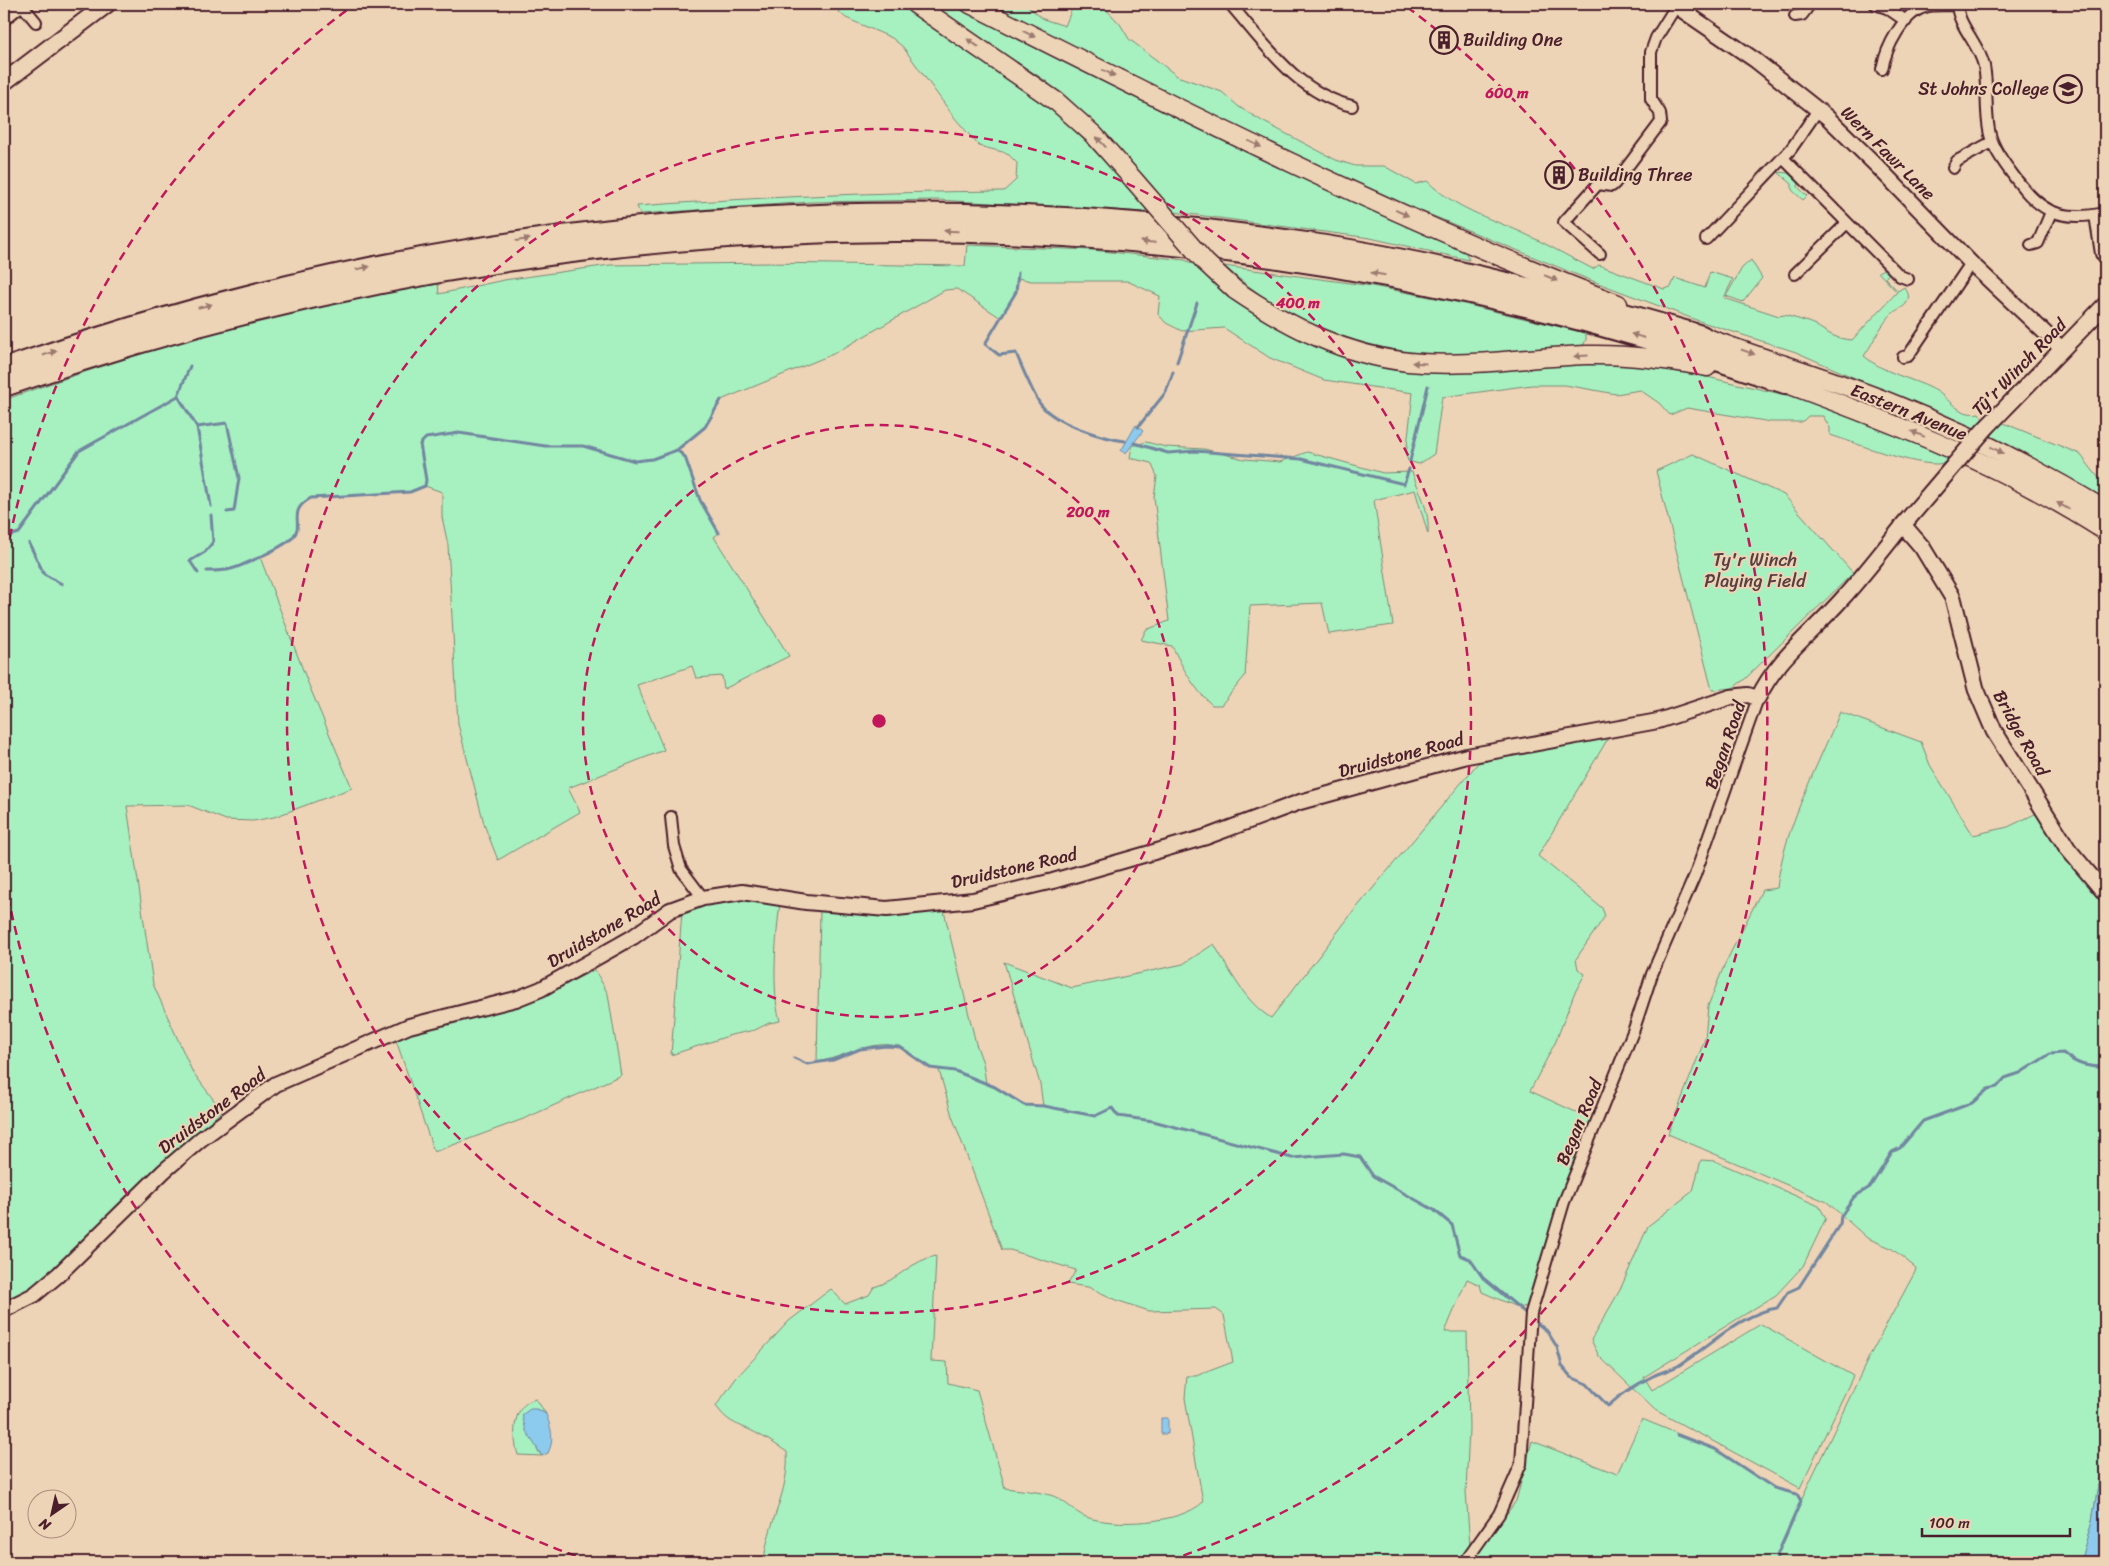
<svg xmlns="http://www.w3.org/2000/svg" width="2109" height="1566" font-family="Sriracha,sans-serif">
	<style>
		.green { fill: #a7f1c0; stroke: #788876 }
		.water { fill: #8dcbee; stroke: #7286a0 }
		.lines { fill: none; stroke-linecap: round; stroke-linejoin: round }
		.stream { stroke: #7286a0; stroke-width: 3 }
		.minor-casing { stroke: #4a1f2b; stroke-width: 14 }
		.tertiary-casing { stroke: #4a1f2b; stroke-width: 18 }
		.secondary-casing { stroke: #4a1f2b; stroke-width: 19 }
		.primary-casing { stroke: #4a1f2b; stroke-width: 20 }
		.trunk-casing { stroke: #4a1f2b; stroke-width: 21 }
		.motorway-casing { stroke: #4a1f2b; stroke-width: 24 }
		.minor { stroke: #eed4b6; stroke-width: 10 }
		.tertiary { stroke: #eed4b6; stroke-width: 14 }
		.secondary { stroke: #eed4b6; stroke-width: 15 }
		.primary { stroke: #eed4b6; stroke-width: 16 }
		.trunk { stroke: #eed4b6; stroke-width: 18 }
		.motorway { stroke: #eed4b6; stroke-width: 20 }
		.secondary-bridge-casing { stroke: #4a1f2b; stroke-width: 19; stroke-linecap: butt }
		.trunk-bridge-casing { stroke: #4a1f2b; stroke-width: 21; stroke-linecap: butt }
		.secondary-bridge { stroke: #eed4b6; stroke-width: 15 }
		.trunk-bridge { stroke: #eed4b6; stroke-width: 18 }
		.oneway { fill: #9c7a70 }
		.ring { fill: none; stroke: #c2185b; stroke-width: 2.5; stroke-dasharray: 9 6 }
		.labels { text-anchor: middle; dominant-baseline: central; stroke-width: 4; stroke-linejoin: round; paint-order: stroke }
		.poi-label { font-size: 18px; fill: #4a1f2b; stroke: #eed4b6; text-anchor: start }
		.street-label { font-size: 18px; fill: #4a1f2b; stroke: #eed4b6 }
		.park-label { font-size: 18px; fill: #583e41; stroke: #eed4b6 }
		.centre { fill: #c2185b; stroke: #eed4b6; stroke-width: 2.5 }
		.ring-label { font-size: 15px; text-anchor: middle; font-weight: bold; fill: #c2185b; stroke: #eed4b6; stroke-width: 4; stroke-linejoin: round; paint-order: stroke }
	</style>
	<rect width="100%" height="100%" fill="#eed4b6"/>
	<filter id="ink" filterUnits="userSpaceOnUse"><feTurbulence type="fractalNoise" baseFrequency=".02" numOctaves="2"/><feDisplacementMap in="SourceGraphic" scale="10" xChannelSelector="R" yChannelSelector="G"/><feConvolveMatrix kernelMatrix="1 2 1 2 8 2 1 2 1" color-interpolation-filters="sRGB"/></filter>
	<g filter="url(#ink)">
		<!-- green -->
		<path class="green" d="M830,4H902L995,67L1060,116L1127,184L1146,207V212L938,200L811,202L640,214L637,206C760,197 882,192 1004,191L1016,180L1017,163L1007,153L979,146L954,117L903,47L892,38L846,18Z
			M927,4H951L1066,63L1463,247L1469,260L1370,238L1174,212L1141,173L1046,81Z
			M989,4H1025L1043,19L1065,26L1074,4H1101L1120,24L1129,39L1177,76L1222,92L1239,107L1262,121L1336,160L1355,166H1384L1416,184L1427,181C1455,208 1486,217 1521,232C1545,243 1569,257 1593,269L1599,265L1664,289L1671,287L1675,278L1705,288L1710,272L1733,279L1724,298L1779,316L1784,315C1794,318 1807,321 1815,325C1828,333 1835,339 1852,340L1897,292L1878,272L1886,268L1890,272L1885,278L1898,291L1904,287C1908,292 1910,296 1907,302C1904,308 1899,308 1894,312C1881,323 1874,342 1864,356C1883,373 1911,378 1933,389C1950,398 1958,417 1979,413L1985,422L1978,429L1964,426L1796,352L1699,321L1590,280L1416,209L1192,107Z
			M1778,172L1788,173L1799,183L1798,187L1807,196L1803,200L1792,190V184Z
			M967,245L1092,250L1185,260L1202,268L1235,300L1289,334L1340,355L1560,364L1621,362L1672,369L1790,396L1829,407L1945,455L1947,462C1927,472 1854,442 1830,435V428L1823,416H1808L1802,422H1771L1687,408L1670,415L1659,403L1640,390L1616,394L1565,385H1532L1442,397L1434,454L1419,464L1408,461L1406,455L1413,393L1324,380L1270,358L1224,328L1182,331L1166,323L1158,314L1160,296L1127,281H1031L1018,278L1016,292L1001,318L957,289L945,290L833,354L721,400L705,427L677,450L685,457L700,500L719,533L714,537L789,656L724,689L722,676L696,678L692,666L637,685L664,750L568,788L580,812L498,860L485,827L458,724L448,545L442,517V492L425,486L410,492L311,498C287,511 304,519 294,535C288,545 270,551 260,557L308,683L352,788L274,817L253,821L226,820L188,805L127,806L153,984L192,1071L222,1111L183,1145L32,1291L4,1304V400C145,349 290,307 438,284L439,294L504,280L610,265L769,263L965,266Z
			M1751,260L1762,278L1743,302L1726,296L1742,268Z
			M1224,266L1372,286L1451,301L1586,333V340L1582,347C1537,349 1491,356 1445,355C1362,352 1285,321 1224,266Z
			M2001,422L2080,454L2097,476L2105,482V500L1991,437Z
			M1146,442L1166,447L1204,449L1244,459L1280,462L1307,452L1383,473L1412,472C1420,494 1430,510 1428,534L1415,490L1374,500L1393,625L1329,634L1322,603L1250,606L1245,676L1221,705H1212C1193,688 1183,668 1172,646L1141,640L1146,630L1169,621L1154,497L1157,476L1151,463L1130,458L1132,446Z
			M1693,454L1784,495L1853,573L1745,679L1733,688L1712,690L1656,471Z
			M1840,712L1921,742L1930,765L1973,835L2008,827L2039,812L2095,892L2105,903V1446L2092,1521L2080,1562H1472L1516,1501L1532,1441L1617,1474L1642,1419L1715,1449L1774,1488L1797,1494L1801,1500L1869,1357L1915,1272L1916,1268L1891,1248L1867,1238L1827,1202L1668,1134L1705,1039L1708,1006L1724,966L1762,890L1777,888C1783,831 1818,765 1840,712Z
			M1610,735L1538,856L1602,908L1605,916L1576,959L1578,969L1585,974L1574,994L1556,1041L1530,1091L1593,1120L1563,1190L1527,1306L1519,1308L1482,1292L1480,1285L1467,1279L1445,1332H1467L1469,1429L1466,1491L1470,1547L1457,1562H764C767,1524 790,1491 787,1452C777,1445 766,1438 754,1432C736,1423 729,1424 716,1406L737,1377L789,1321L831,1289L845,1304L869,1295L874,1287C897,1281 912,1260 936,1256L931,1361L947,1362L948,1383L977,1390L1005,1488C1019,1490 1036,1491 1050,1495C1063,1498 1073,1512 1086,1517C1113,1527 1181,1524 1203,1502L1185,1398L1187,1376H1196L1233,1362L1224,1315L1216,1309L1149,1311L1119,1301L1088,1287L1068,1284L1076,1270L1010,1250H1002L952,1116L939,1070C922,1067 915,1052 900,1047C873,1038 843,1058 817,1062L820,909L893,913L944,911L976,1044L983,1063L986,1083L1024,1105L1043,1106L1040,1084L1004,962L1072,988L1183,964L1214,944C1229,970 1245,1002 1271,1018L1353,912L1478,763Z
			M740,896L780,903C776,935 771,991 780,1021L769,1023L755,1030L731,1035L671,1055L682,912L704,902Z
			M595,970L608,994L621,1075L526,1118L434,1152L396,1040L409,1030L548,992Z
			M1701,1160L1715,1161L1819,1206L1826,1218L1803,1266L1776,1295L1644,1377L1652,1390L1761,1324L1853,1376L1800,1488L1655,1410L1599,1356L1591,1340L1620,1290L1648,1226L1693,1191Z
			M536,1399L546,1414L536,1409L537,1450L542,1456L518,1455C512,1435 512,1404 536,1399Z"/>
		<!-- water -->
		<path class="water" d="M1136,425L1143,431L1126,453L1121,451Z
			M530,1409H536L546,1414C551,1428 555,1439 548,1453L542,1456L526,1431L522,1415Z
			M1161,1418H1168V1434H1161Z
			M2105,1446V1550L2103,1562H2080L2092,1521Z"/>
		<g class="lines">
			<!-- stream -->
			<path class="stream" d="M1018,273L1016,292L985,344L999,355L1016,353C1020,363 1035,398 1041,405C1056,424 1102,438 1125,441
				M1177,362L1197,303
				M178,396L197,427L211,506
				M197,427L227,423L239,478L234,511L227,512
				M1138,427L1166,392L1173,372
				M1134,443L1168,453L1195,451L1301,459L1404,484L1409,469
				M677,450L685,457L700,500L719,533
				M1410,461L1428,386
				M4,537L19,533L79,451L178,396L190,366
				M29,543L44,574L62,584
				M207,571C215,571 224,571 231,569C242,566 286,546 293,537C305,523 286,512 311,498L410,492L425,486L426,480L420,444L426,438L459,433L545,446H583L635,461L652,459L677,450L705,427L721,400
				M198,573L190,561L205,552L213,542L211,515
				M794,1058L807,1064L833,1060L860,1049L886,1046L900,1047L930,1068L955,1071L995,1087L1024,1105L1044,1106L1095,1116L1112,1108L1118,1116L1153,1121L1292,1158L1344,1154L1360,1157L1373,1176L1434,1210L1452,1225L1460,1255L1470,1259L1483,1278L1529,1316
				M1533,1320L1547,1331L1557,1347L1562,1366L1571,1377L1587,1384L1608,1406C1621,1394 1637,1384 1653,1376C1661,1372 1670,1370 1678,1366C1708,1347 1742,1313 1777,1308L1788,1292L1799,1287L1840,1224L1841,1216L1854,1197L1870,1187L1892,1152L1900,1148L1923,1121L1972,1103L1988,1089L1997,1087L2005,1078L2020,1073L2050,1054L2063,1053C2077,1065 2087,1067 2105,1067
				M1677,1435L1715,1449L1774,1488L1797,1494L1801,1501L1778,1553L1776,1562"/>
			<defs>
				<path id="minor" d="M1230,4C1265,44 1297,93 1352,106
					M1875,4L1887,8L1906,21
					M1957,4C1958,27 1979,43 1984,66C1988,87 1985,109 1989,130C1991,144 2001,159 2010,171C2038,210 2056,223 2105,213
					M1795,16L1802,15L1810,4
					M4,20L22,5L36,22
					M1882,69C1886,48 1903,13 1925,7C1935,4 1946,6 1956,5
					M1783,158L1900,276L1908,279
					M1953,168L1957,161L1992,142
					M2095,215L2101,254
					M1706,239L1791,149L1818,110
					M2031,245L2038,243L2051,212
					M1600,254L1564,222L1598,184L1612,186L1615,183L1661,122L1660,113L1651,99V52L1656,38L1676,6
					M1795,274L1847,223
					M1903,357L1908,356L1971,263
					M671,817L674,846L681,869L703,898
					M1465,1562L1499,1514L1521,1464L1531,1313L1564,1202L1634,1029L1652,974L1695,875L1758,698"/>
				<path id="tertiary" d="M1673,4L1755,60L1827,117L1876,165L1971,263L2061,348
					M4,1310L34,1295L58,1275L164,1171L201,1139L276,1084L409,1026L516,999L541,989L633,937L670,910L703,898L742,892L806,902L887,909L973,900L1053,881L1206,837L1300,802L1467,756L1658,721L1731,697L1748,695L1758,698C1777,658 1813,632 1842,599C1863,576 1883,550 1903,525"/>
				<path id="secondary" d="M1985,429L2105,305
					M1955,464L1903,525L1922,547L1953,598L1976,689L1994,731L2068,849L2105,893"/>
				<path id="primary" d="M4,82L107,4"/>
				<path id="trunk" d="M915,4L1057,102L1094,135L1133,179
					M970,4C1182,111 1396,219 1618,304
					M1235,290C1288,326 1344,355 1408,362C1468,368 1527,357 1586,355C1627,354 1667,359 1707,367
					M1689,331C1757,358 1828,377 1896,405C1969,434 2038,469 2105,510
					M1771,380L1785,383C1896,424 2005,466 2105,531"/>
				<path id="motorway" d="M4,369C427,221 869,177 1313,244C1445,264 1574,299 1702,336
					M4,386C588,183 1199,177 1785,383"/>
			</defs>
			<!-- minor casing -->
			<use href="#minor" class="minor-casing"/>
			<!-- tertiary casing -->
			<use href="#tertiary" class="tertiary-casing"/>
			<!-- secondary casing -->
			<use href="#secondary" class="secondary-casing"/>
			<!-- primary casing -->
			<use href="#primary" class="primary-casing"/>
			<!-- trunk casing -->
			<use href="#trunk" class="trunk-casing"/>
			<!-- motorway casing -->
			<use href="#motorway" class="motorway-casing"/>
			<!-- minor -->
			<use href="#minor" class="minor"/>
			<!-- tertiary -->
			<use href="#tertiary" class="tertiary"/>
			<!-- secondary -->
			<use href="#secondary" class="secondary"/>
			<!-- primary -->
			<use href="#primary" class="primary"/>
			<!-- trunk -->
			<use href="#trunk" class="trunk"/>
			<!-- motorway -->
			<use href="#motorway" class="motorway"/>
			<defs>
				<path id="secondary-bridge" d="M1955,464L1985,429"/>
				<path id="trunk-bridge" d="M1133,179L1205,262L1235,290"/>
			</defs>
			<!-- secondary-bridge casing -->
			<use href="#secondary-bridge" class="secondary-bridge-casing"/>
			<!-- trunk-bridge casing -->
			<use href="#trunk-bridge" class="trunk-bridge-casing"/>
			<!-- secondary-bridge -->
			<use href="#secondary-bridge" class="secondary-bridge"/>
			<!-- trunk-bridge -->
			<use href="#trunk-bridge" class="trunk-bridge"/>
		</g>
		<!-- one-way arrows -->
		<defs><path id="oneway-solid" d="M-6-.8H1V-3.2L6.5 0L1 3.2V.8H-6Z" transform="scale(1.25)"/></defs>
		<g class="oneway">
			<use href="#oneway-solid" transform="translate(1029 34) rotate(27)"/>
			<use href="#oneway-solid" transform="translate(973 43) rotate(-146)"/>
			<use href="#oneway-solid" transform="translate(1109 73) rotate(26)"/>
			<use href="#oneway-solid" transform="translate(1101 142) rotate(-133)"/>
			<use href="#oneway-solid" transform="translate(1255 144) rotate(26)"/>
			<use href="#oneway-solid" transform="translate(1402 213) rotate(24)"/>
			<use href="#oneway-solid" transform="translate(951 231) rotate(-179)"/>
			<use href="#oneway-solid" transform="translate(523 240) rotate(-8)"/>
			<use href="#oneway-solid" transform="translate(1148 242) rotate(-175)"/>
			<use href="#oneway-solid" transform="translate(363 268) rotate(-12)"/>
			<use href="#oneway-solid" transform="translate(1378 274) rotate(-170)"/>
			<use href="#oneway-solid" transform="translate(1551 278) rotate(23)"/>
			<use href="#oneway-solid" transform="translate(205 306) rotate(-14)"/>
			<use href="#oneway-solid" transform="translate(1638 336) rotate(-163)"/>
			<use href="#oneway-solid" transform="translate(1748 352) rotate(19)"/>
			<use href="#oneway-solid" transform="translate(50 353) rotate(-19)"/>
			<use href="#oneway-solid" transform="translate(1581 356) rotate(177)"/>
			<use href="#oneway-solid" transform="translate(1419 363) rotate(-176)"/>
			<use href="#oneway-solid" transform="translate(1918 434) rotate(-157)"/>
			<use href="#oneway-solid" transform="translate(1997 450) rotate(27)"/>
			<use href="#oneway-solid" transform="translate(2063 506) rotate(-150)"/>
		</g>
	</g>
	<!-- distance rings -->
	<g class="ring">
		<circle cx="879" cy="721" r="296"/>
		<circle cx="879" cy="721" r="592"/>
		<path d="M590 1561A888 888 0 0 1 4 875M4 567A888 888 0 0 1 351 7M1407 7A888 888 0 0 1 1168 1561"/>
	</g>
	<!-- icons -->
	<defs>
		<symbol id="building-ring" viewBox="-11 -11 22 22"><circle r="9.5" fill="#eed4b6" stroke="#4a1f2b" stroke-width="1.5"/><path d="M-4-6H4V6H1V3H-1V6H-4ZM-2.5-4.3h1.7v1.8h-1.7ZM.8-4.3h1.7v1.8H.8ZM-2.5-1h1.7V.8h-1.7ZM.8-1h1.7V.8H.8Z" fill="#4a1f2b"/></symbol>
		<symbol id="school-ring" viewBox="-11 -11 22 22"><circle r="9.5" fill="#eed4b6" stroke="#4a1f2b" stroke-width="1.5"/><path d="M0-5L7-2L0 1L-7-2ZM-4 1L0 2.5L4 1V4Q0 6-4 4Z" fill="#4a1f2b"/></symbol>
	</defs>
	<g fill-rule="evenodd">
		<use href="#building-ring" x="1428" y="24" width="32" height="32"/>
		<use href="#school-ring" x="2052" y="73" width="32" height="32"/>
		<use href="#building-ring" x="1543" y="159" width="32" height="32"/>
	</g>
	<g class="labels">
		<!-- poi labels -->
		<g class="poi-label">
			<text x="1463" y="40">Building One</text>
			<text x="2049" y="89" text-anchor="end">St Johns College</text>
			<text x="1578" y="175">Building Three</text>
		</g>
		<!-- street labels -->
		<g class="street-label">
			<text transform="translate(1888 153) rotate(45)">Wern Fawr Lane</text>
			<text transform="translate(2019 367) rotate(-46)">Tŷ'r Winch Road</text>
			<text transform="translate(1909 412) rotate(22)">Eastern Avenue</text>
			<text transform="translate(2021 733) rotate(61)">Bridge Road</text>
			<text transform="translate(1725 745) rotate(-71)">Began Road</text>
			<text transform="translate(1401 755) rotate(-15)">Druidstone Road</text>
			<text transform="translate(1014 868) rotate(-13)">Druidstone Road</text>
			<text transform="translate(604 930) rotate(-31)">Druidstone Road</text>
			<text transform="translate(212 1111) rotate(-37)">Druidstone Road</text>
			<text transform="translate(1579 1122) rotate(-67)">Began Road</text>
		</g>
		<!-- park labels -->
		<g class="park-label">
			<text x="1755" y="560">Ty'r Winch<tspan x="1755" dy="21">Playing Field</tspan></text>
		</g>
	</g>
	<circle cx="879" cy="721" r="8" class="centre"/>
	<g class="ring-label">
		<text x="1507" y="98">600 m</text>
		<text x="1298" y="308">400 m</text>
		<text x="1088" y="517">200 m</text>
	</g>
	<!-- margin -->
	<rect width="2109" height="1566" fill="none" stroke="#eed4b6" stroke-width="20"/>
	<rect x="10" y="10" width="2089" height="1546" fill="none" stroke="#4a1f2b" stroke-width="2" filter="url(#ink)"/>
	<!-- north arrow -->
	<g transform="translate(52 1514) rotate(214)"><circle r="24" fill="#eed4b6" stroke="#ac8c7e"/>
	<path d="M0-4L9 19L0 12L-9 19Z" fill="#4a1f2b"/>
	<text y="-8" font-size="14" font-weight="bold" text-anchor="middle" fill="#4a1f2b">N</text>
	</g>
	<!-- scale -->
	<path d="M1922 1528v8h148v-8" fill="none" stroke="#4a1f2b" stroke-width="2.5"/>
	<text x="1929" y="1528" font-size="15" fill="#4a1f2b" stroke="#eed4b6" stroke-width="4" paint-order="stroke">100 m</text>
</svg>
